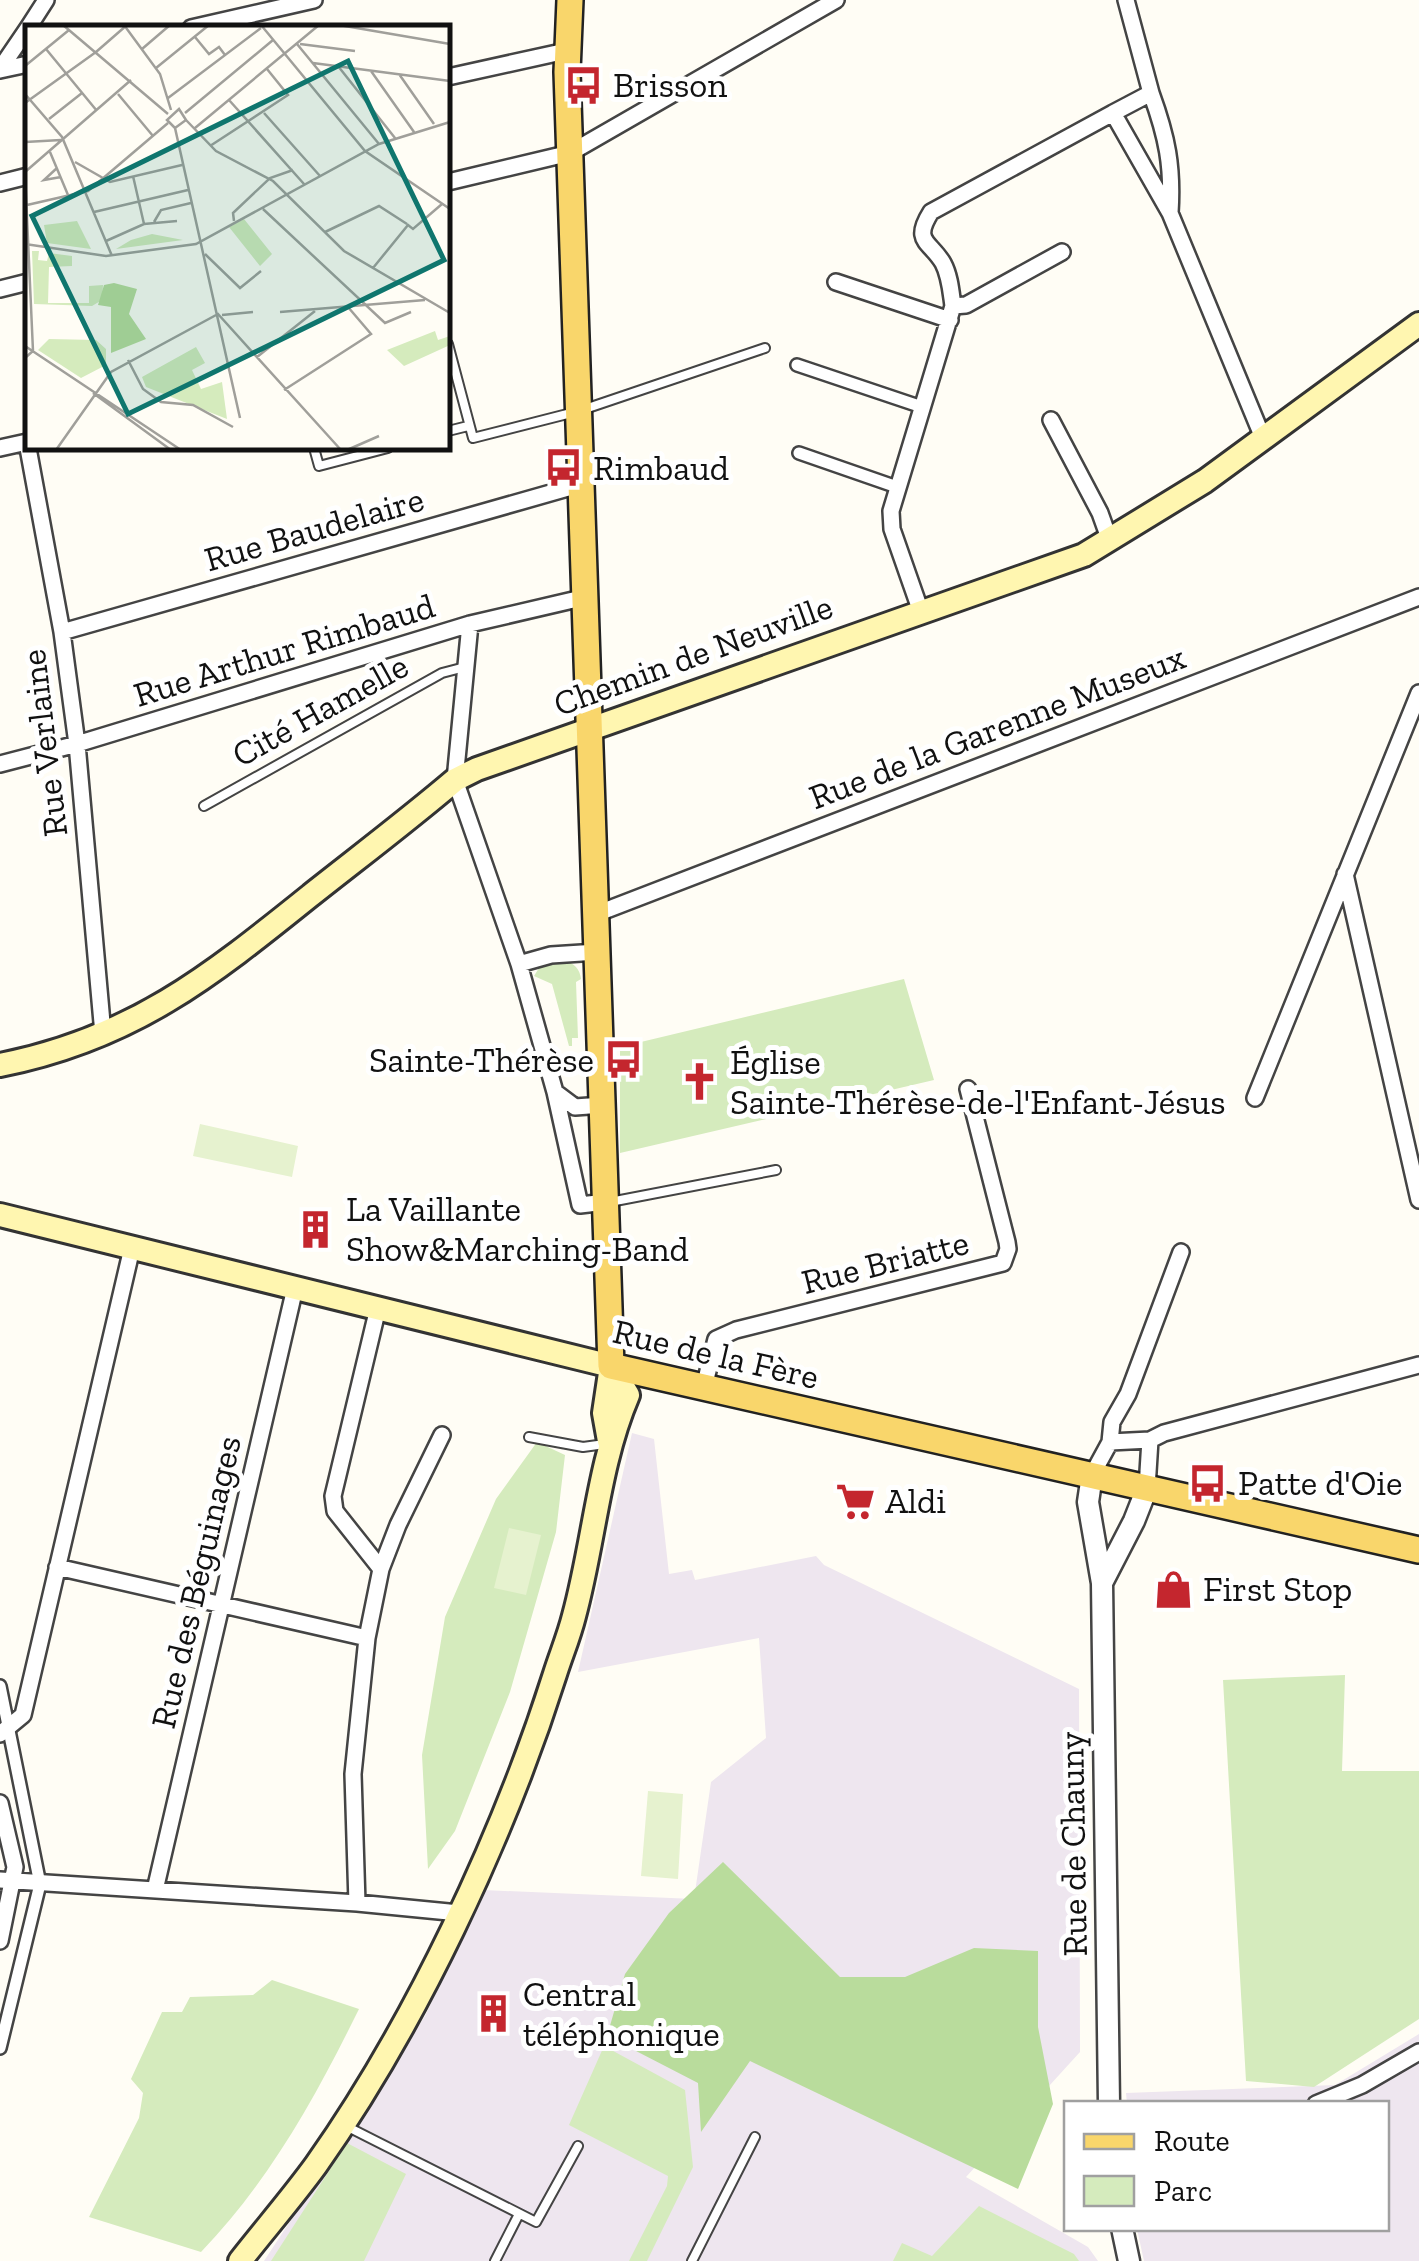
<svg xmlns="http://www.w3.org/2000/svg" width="1419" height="2261" font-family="'Zilla Slab',serif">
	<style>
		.industrial { fill: #eee6ef }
		.green { fill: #d5ebbd }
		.forest { fill: #b9dc9c }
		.pitch { fill: #e6f2cf }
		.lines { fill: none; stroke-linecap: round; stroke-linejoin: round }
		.service-casing { stroke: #444; stroke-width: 12 }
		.pedestrian-casing { stroke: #444; stroke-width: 16 }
		.minor-casing { stroke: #444; stroke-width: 20 }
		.tertiary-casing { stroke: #444; stroke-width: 25 }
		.secondary-casing { stroke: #333; stroke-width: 28 }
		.primary-casing { stroke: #222; stroke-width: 30 }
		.service { stroke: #fff; stroke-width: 8 }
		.pedestrian { stroke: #fff; stroke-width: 11 }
		.minor { stroke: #fff; stroke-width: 15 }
		.tertiary { stroke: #fff; stroke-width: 20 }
		.secondary { stroke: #fff6b0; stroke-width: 22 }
		.primary { stroke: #f9d66b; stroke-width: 25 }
		.labels { text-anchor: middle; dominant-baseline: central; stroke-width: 10; stroke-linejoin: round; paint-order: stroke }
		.poi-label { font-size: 35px; fill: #111; stroke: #fff; text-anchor: start }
		.street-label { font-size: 35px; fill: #111; stroke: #fff }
		.inset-road { fill: none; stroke: #a09f9a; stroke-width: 2.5 }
		.view { fill: #0f766e; fill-opacity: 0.15; stroke: #0f766e; stroke-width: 5 }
		.inset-edge { fill: none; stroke: #111; stroke-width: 5 }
	</style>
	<rect width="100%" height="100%" fill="#fffdf5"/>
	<!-- industrial -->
	<path class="industrial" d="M632,1433L654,1439L669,1574L692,1570L695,1580L816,1556L824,1565L1079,1689L1080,2052L966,2177L1088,2247L1098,2261H264L425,2016L483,1890L694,1899L711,1782L766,1738L759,1638L578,1672Z
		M1419,2034V2261H1144L1137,2229L1386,2228V2104H1127L1126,2093L1335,2085Z"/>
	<!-- green -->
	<path class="green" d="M565,961C574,963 580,969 581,979L576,982L578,1038H572V1046H569L552,984L534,976L539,968Z
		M904,979L934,1080L620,1153V1047Z
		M537,1442L565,1455L556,1532L510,1692L455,1831L428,1869L422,1755L445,1617L496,1499Z
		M1345,1675L1342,1771H1419V2019L1314,2087L1246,2081L1223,1680Z
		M272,1980L359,2009C315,2098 270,2180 201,2252L89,2217L139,2118L143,2093L131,2079L162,2012H182L190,1997L253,1995Z
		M604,2046L685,2090L693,2167L647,2261H629L667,2186L668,2176L569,2125Z
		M347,2143L406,2174L364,2261H271Z
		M979,2206L1074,2254L1079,2261H893L902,2243L932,2256Z"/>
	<!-- forest -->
	<path class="forest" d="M723,1862L840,1977H905L974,1948L1038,1951V2027L1053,2104L1018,2189L750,2061L701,2132L698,2083L607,2036L625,1974L669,1913Z"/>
	<!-- pitch -->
	<path class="pitch" d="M200,1124L298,1146L292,1177L193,1156Z
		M509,1528L541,1535L526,1595L494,1588Z
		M648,1791L683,1794L678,1879L641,1876Z"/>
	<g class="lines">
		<defs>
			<path id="service" d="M448,344L473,438L579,411L765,348
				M448,431L468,426
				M314,448L319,466L388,448
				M204,806L442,673L465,667
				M610,1202L776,1170
				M529,1437L583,1447L605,1444
				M346,2126L536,2222L578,2146
				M495,2261L519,2214
				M692,2261L755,2137"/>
			<path id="pedestrian" d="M797,365L922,407
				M799,453L897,487
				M0,1686L40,1884L0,2048"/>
			<path id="minor" d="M1126,0L1151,93L1113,113L1170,213L1263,438
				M28,28L46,0
				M191,28L314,0
				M0,69L28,28
				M0,70L28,64
				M448,77L566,51
				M1151,93C1167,137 1173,166 1170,213
				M448,182L570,153L836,0
				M0,183L28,176
				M836,282L950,320
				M0,289L28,282
				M953,306L966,305L1062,252
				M1051,420L1100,513L1110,541
				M0,448L27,442L28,445
				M28,448L62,632L77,744L103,1034
				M921,612L892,529L891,511L953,306C951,292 950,276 943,263C930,241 912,242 931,212L1113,113
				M470,624L455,780L519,964L555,1092L575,1107L603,1105
				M62,632L582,484
				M0,764L77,744L470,624L586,597
				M1345,874L1419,1200
				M596,914L1419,597
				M519,964L551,955L597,952
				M555,1092L580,1205L606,1202
				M1255,1098L1419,693
				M378,1308L333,1496L335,1511L381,1569
				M704,1387L716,1339L736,1330L1003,1263L1008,1249L1007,1242L968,1089
				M1110,1442L1112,1422L1128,1394L1181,1252
				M1092,1475L1110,1442L1150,1440L1164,1433L1419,1365
				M1147,1488L1150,1440
				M57,1567L367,1638
				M0,1734L23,1715L132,1248
				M0,1803L15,1867L0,1941
				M0,1880L357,1903L459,1913
				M155,1890L295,1288
				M357,1903L353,1774L367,1638L381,1569L398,1525L442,1435
				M1316,2104L1362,2085L1419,2052"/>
			<path id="tertiary" d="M1092,1475L1088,1502L1102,1583L1109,2104
				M1102,1583L1134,1521L1147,1488
				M1122,2228L1129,2261"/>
			<path id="secondary" d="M0,1065C132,1039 209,977 311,895C359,857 408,820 455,780L477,769L1084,555L1205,481L1419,324
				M0,1215L611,1366
				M609,1441L604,1413L611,1366
				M240,2261C265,2229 292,2198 316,2165C415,2025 503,1838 555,1674C561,1655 569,1636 574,1616C594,1543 598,1465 628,1395L611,1366"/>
			<path id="primary" d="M570,0L567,72L611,1366L1419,1550"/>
		</defs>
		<!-- service casing -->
		<use href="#service" class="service-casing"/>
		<!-- pedestrian casing -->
		<use href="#pedestrian" class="pedestrian-casing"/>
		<!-- minor casing -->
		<use href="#minor" class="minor-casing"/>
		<!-- tertiary casing -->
		<use href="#tertiary" class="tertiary-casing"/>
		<!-- secondary casing -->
		<use href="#secondary" class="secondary-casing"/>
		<!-- primary casing -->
		<use href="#primary" class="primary-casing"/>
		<!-- service -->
		<use href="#service" class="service"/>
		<!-- pedestrian -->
		<use href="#pedestrian" class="pedestrian"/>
		<!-- minor -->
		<use href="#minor" class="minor"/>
		<!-- tertiary -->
		<use href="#tertiary" class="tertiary"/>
		<!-- secondary -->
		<use href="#secondary" class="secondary"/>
		<!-- primary -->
		<use href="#primary" class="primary"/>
	</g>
	<!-- icons -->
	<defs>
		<symbol id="bus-bare" viewBox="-9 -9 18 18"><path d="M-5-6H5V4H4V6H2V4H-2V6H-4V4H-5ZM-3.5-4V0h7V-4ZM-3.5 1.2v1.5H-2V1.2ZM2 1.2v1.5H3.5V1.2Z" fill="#c4262e" stroke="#fff" stroke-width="2.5" paint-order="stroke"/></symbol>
		<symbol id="church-bare" viewBox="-9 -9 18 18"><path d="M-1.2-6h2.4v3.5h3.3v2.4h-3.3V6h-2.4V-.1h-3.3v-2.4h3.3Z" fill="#c4262e" stroke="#fff" stroke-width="2.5" paint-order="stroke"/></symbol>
		<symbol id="building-bare" viewBox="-9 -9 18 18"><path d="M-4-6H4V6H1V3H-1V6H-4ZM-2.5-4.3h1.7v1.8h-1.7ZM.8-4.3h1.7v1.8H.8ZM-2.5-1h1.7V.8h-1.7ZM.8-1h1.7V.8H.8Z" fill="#c4262e" stroke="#fff" stroke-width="2.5" paint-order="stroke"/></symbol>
		<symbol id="supermarket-bare" viewBox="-9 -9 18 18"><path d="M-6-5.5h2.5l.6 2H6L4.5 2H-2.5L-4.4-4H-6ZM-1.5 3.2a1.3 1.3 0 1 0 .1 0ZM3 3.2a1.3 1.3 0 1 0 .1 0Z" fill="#c4262e" stroke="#fff" stroke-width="2.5" paint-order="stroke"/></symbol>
		<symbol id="shop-bare" viewBox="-9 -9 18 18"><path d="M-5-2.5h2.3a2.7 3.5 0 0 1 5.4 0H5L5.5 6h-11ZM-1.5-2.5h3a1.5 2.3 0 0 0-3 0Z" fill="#c4262e" stroke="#fff" stroke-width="2.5" paint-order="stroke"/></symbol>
	</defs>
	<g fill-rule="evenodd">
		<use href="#bus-bare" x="556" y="58" width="55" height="55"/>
		<use href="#bus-bare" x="536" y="440" width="55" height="55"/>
		<use href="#bus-bare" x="596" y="1032" width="55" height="55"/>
		<use href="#church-bare" x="672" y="1054" width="55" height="55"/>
		<use href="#building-bare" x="288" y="1202" width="55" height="55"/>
		<use href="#bus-bare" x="1180" y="1456" width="55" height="55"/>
		<use href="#supermarket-bare" x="828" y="1474" width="55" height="55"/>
		<use href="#shop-bare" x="1146" y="1562" width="55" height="55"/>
		<use href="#building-bare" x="466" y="1986" width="55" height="55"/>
	</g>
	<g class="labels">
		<!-- poi labels -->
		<g class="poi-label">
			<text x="613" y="85">Brisson</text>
			<text x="593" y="468">Rimbaud</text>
			<text x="594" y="1060" text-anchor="end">Sainte-Thérèse</text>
			<text x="730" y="1062">Église<tspan x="730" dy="40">Sainte-Thérèse-de-l'Enfant-Jésus</tspan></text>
			<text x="346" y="1209">La Vaillante<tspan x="346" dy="40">Show&amp;Marching-Band</tspan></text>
			<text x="1238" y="1483">Patte d'Oie</text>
			<text x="885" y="1501">Aldi</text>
			<text x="1203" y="1589">First Stop</text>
			<text x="523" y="1994">Central<tspan x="523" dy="40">téléphonique</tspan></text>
		</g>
		<!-- street labels -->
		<g class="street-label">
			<text transform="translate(314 529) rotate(-16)">Rue Baudelaire</text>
			<text transform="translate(284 650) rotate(-17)">Rue Arthur Rimbaud</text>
			<text transform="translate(693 655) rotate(-20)">Chemin de Neuville</text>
			<text transform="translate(320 710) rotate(-29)">Cité Hamelle</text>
			<text transform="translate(997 727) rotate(-21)">Rue de la Garenne Museux</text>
			<text transform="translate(44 743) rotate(-97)">Rue Verlaine</text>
			<text transform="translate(885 1262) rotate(-14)">Rue Briatte</text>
			<text transform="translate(716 1354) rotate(13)">Rue de la Fère</text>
			<text transform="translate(196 1582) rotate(-77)">Rue des Béguinages</text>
			<text transform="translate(1073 1844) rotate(-91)">Rue de Chauny</text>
		</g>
	</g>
	<!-- overview -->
	<g transform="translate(25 25)">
		<rect width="425" height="425" fill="#fffdf5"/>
		<path d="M219,194L247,229L235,241L204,202ZM52,196L66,224L22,218L19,200ZM127,209L158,215L91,224L106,215ZM7,226H14L13,235L22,236L24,228L47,231V241L24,242L23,278H64V261L78,260L77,275L67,281L9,279ZM410,306L413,315L425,311V320L379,341L362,325ZM24,314L71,315L81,324V340L56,353L13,325ZM171,322L180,338L167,345L176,364L197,357L202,394L121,362L117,352Z" fill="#d5ebbd"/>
		<path d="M89,258L112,264L104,289L121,314L86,328V282L73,280L79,260Z" fill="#b9dc9c"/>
		<path class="inset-road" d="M38,0L143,89M99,0L135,49L146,85M236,0L340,126L425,184M314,0L425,19M170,12L184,29L194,22L200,30M272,19L354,119M275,19L330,26M21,24L72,86M117,24L145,0M71,27L102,0M288,38L425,56M0,41L44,5M313,41L370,113M131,43L184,0M346,46L389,107M374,49L409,99M0,69L37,112L87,231M93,69L128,111M143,73L236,3M204,75L279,159M0,78L71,27M160,88L248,15M239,88L295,151M24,94L57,68M161,95L191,126L248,156L319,226L425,288M150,103L161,95L154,84L142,95L150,103L215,393M170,103L294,0M0,117L36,115M185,121L263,70L242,44M25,127L43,170M50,137L85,157L157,140M32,143L19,155L36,152M0,147L106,55M0,148L8,326L0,333M108,151L119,199M2,180L63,166L143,98M238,184L360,298L386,287M69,187L163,165M209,196L208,188L245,153L268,145M129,197L136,185L166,178M300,207L354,181L382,199M81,216L119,199L152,196M0,219L81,231L171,219L354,119L425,97M180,229L215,263L236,246M348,243L383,200L388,204L417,179M255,287L400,275M197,290L228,287M0,321L156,425M232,332L290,286M103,335L118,364L136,377L168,380L208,402M259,365L346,309L323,282M68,368L146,425M31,425L86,347L193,289L316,425M322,425L354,411"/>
		<path class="view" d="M323,36L419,235L103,389L7,191Z"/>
		<rect width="425" height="425" class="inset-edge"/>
	</g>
	<!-- legend -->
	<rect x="1064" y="2101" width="325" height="130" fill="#ffffff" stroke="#a0a0a0" stroke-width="2.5"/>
	<rect x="1084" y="2134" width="50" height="15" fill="#f9d66b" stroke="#a0a0a0" stroke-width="2.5"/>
	<text x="1154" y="2151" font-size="30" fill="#111111">Route</text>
	<rect x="1084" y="2176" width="50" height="30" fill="#d5ebbd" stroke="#a0a0a0" stroke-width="2.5"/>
	<text x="1154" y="2201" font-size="30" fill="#111111">Parc</text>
</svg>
